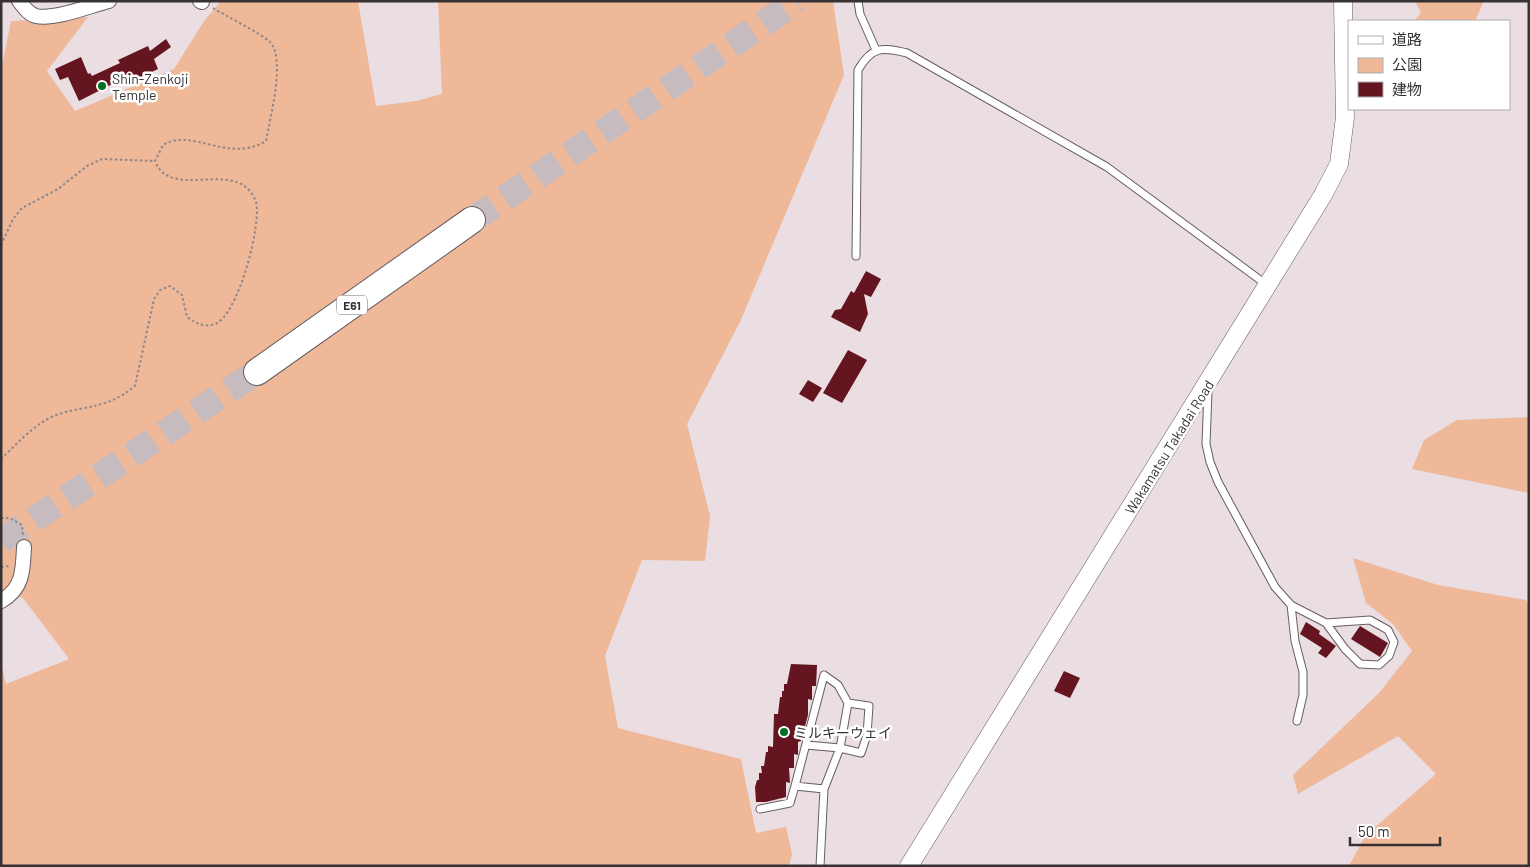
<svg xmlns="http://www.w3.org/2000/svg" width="1530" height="867" font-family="Barlow,'Noto Sans JP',sans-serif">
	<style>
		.green { fill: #eeb899 }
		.building { fill: #65151f }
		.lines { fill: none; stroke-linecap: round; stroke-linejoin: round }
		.motorway-tunnel { stroke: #c6bcc0; stroke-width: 26; stroke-dasharray: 26 13; stroke-linecap: butt }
		.service-casing { stroke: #675d61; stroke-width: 9 }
		.minor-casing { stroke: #675d61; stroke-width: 16 }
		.tertiary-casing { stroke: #675d61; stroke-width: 19 }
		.motorway-casing { stroke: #675d61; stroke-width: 28 }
		.path { stroke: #8f878a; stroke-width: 2; stroke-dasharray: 2.5 2.5; stroke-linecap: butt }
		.service { stroke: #fff; stroke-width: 7 }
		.minor { stroke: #fff; stroke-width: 14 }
		.tertiary { stroke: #fff; stroke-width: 18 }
		.motorway { stroke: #fff; stroke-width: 26 }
		.poi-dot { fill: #007022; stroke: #fff; stroke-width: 2 }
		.labels { text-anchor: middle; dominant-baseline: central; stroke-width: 5; stroke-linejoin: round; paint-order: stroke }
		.shield { fill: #fff; stroke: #727071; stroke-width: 1 }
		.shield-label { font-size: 12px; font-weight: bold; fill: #363234 }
		.poi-label { font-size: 14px; fill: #363234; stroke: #fff; text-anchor: start }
		.street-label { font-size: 14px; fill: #363234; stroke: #fff }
	</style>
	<rect width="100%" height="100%" fill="#eadee3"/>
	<!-- green -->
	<path class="green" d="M221,1H358L376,106L416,101L442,94L438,1H833L844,75L740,322L687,424L710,516L705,561L642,560L605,656L618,728L741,759L756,833L786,827L792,854L789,866H1V662L6,684L69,659L23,598L1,590V70L11,21L88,17L47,71L75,111L174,69L204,21Z
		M1415,1H1484L1475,21H1414L1421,13Z
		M1529,417V493L1412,469L1424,440L1457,420Z
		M1353,558L1438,585L1526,600L1529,605V866H1349L1365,836L1436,774L1398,736L1298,794L1293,775L1379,693L1412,651L1393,624L1366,603Z"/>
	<!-- building -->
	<path class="building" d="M166,39L171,47L154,59L158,69L129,83L126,77L79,101L68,77L60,80L55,69L81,57L88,74L90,73L92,76L120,63L118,60L148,46L150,51Z
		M866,271L881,279L871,297L864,294L868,314L860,332L831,317L835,310L841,309L851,291L854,293Z
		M848,350L867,360L842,403L823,393Z
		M808,380L822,388L813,402L799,394Z
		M1306,622L1320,631L1319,634L1336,646L1326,658L1318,653L1322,648L1300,634Z
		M1360,626L1388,643L1380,657L1351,639Z
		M791,664L817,665L816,686H812V700L808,699V715L801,741L798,742V755L794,754V768H789L790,783L786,782V797L766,802H756L755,787L757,780H759V773H762L761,766H764L766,752H768V746L773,747L774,714H778L780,697H782V691H784V684H787Z
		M1064,671L1080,678L1070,698L1054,691Z"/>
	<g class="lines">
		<!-- motorway-tunnel -->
		<path class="motorway-tunnel" d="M472,220L797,1
			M1,541L257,372"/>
		<defs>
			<path id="service" d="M858,1L860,14L876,50
				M856,256L858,70C872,46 882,47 907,53L1107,167L1267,285
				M1208,391L1206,444L1210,462L1218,482L1275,587L1291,605L1326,623L1370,620L1388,630L1394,642L1389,656L1379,665L1360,664L1345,649L1326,623
				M1291,605L1295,641L1303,672V695L1297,721
				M806,745L840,748L861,753L867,735L869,706L848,703
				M760,809L790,803L795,786
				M820,866L824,789L840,748L848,703L838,685L824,675L795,786L824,789"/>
			<path id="minor" d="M19,1C24,7 28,14 36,16C55,20 89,6 109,1
				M200,1L202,2
				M1,601C23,589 23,570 24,547"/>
			<path id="tertiary" d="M909,866L1323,195L1339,164L1345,117L1343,1"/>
			<path id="motorway" d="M257,372L472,220"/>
		</defs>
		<!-- service casing -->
		<use href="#service" class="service-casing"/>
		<!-- minor casing -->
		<use href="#minor" class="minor-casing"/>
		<!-- tertiary casing -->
		<use href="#tertiary" class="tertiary-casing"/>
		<!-- motorway casing -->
		<use href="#motorway" class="motorway-casing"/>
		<!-- path -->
		<path class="path" d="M1,245L13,219L22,208L58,189L87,166L102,159L155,161
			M1,459C18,443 37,421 59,414C92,404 106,409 135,386L154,299L160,290L170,286L182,295L187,317C196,323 203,328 215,324C238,316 262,224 256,202C255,198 251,192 248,189C224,165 169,198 155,161L163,145C192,127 228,164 266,141C270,118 286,59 270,42C262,34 224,15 213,8
			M1,518H10L22,525L23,535
			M1,567L9,566"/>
		<!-- service -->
		<use href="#service" class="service"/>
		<!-- minor -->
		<use href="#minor" class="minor"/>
		<!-- tertiary -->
		<use href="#tertiary" class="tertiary"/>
		<!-- motorway -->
		<use href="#motorway" class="motorway"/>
	</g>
	<!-- markers -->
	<g class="poi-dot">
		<circle cx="102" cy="86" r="5"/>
		<circle cx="784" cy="732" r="5"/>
	</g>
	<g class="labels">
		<!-- shield labels -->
		<rect class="shield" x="337" y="295.5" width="30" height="19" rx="4"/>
		<g class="shield-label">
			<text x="352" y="305">E61</text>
		</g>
		<!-- poi labels -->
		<g class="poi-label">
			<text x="112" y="78">Shin-Zenkoji<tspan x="112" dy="16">Temple</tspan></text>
			<text x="794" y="732">ミルキーウェイ</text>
		</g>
		<!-- street labels -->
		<g class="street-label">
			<text transform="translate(1169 447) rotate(-58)">Wakamatsu Takadai Road</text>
		</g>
	</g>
	<!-- border -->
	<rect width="1530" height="867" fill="none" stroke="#363234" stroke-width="5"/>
	<!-- legend -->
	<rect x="1348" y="20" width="162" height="90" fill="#ffffff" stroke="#afadae"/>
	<rect x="1358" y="36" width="25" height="8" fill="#ffffff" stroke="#afadae"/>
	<text x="1392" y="45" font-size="15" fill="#363234">道路</text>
	<rect x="1358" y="58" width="25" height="15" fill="#eeb899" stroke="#afadae"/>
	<text x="1392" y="70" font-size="15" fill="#363234">公園</text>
	<rect x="1358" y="82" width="25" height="15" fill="#65151f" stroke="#afadae"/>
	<text x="1392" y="95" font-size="15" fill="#363234">建物</text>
	<!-- scale -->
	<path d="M1350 837v8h90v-8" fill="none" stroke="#363234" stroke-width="2.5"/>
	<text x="1358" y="837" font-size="15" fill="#363234" stroke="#ffffff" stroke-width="4" paint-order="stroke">50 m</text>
</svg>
